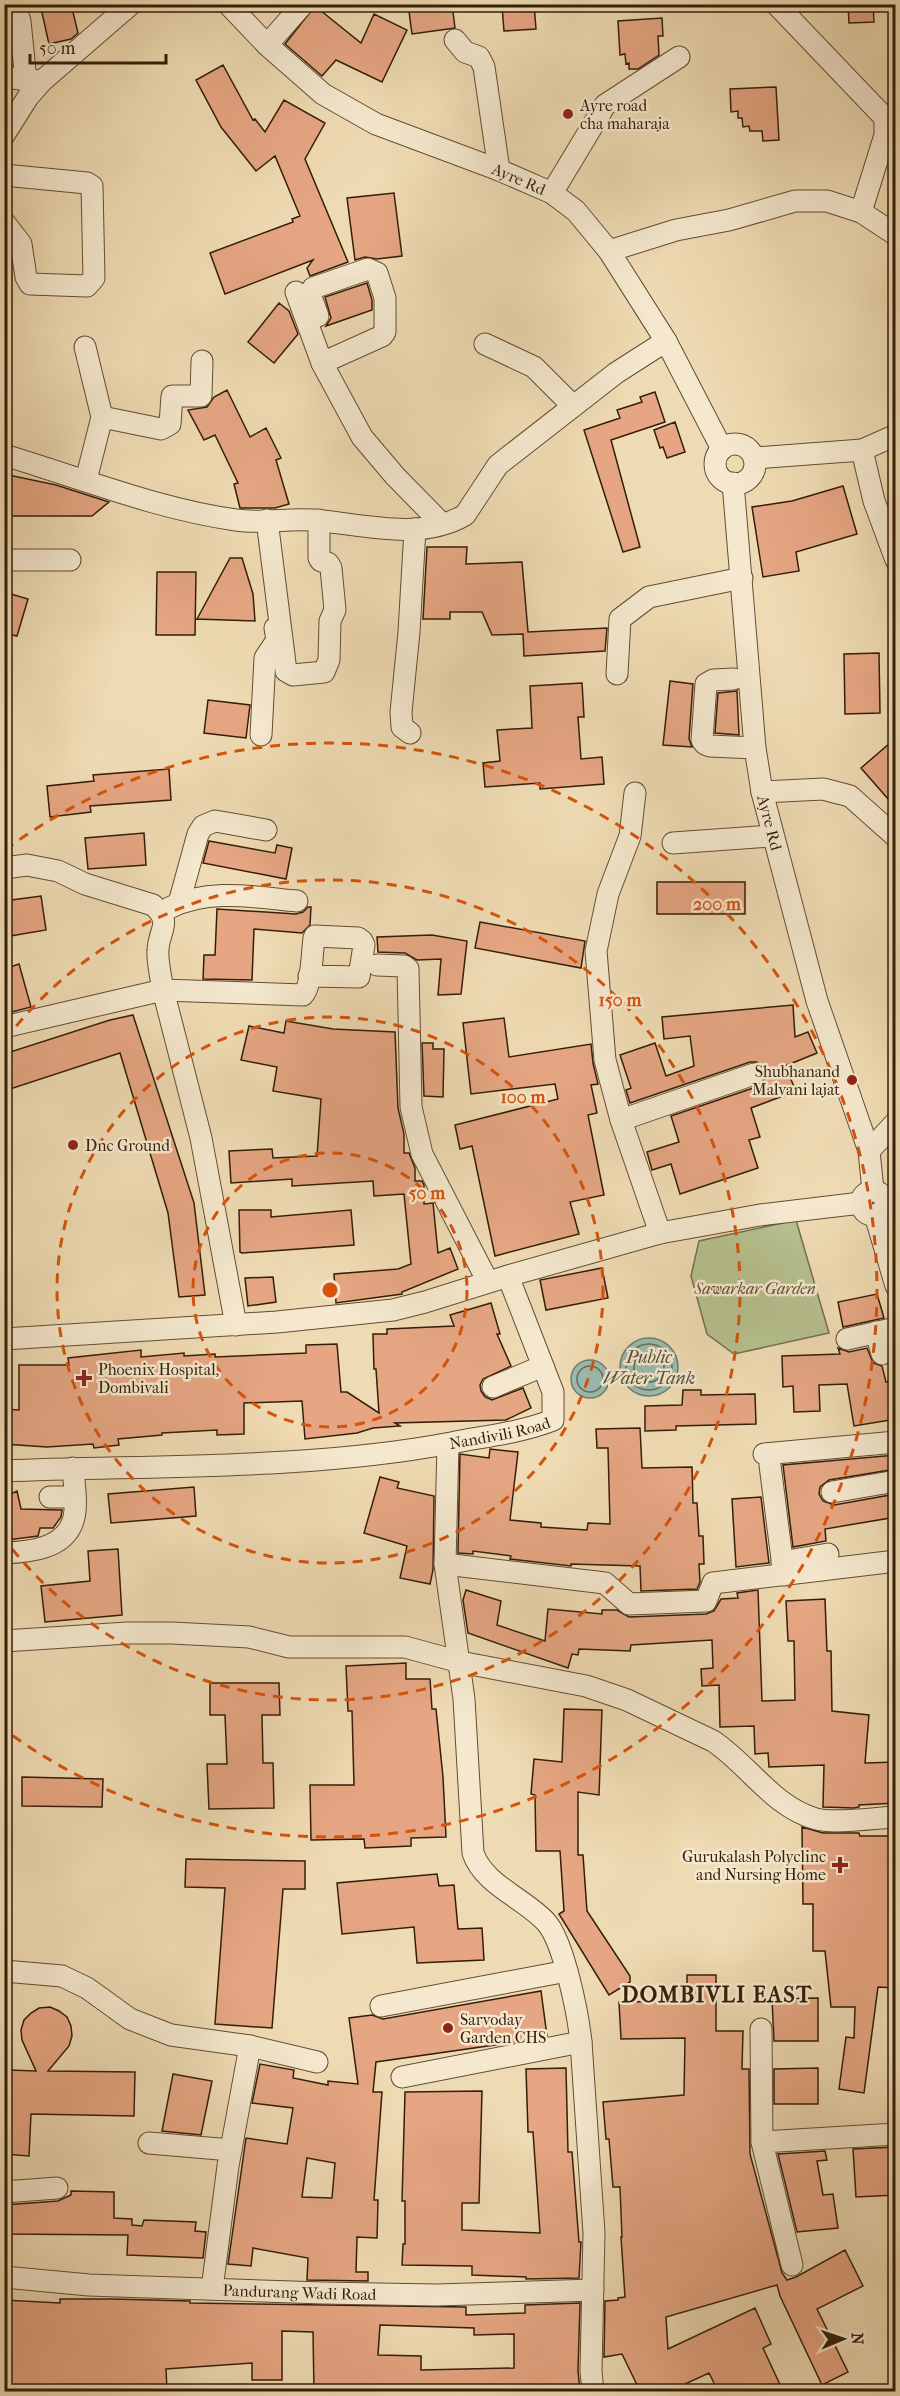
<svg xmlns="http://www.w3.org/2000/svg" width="900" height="2396" font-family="'IM FELL French Canon',serif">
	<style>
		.green { fill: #b6c18f; stroke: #74704c; stroke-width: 1.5 }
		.water { fill: #9abbb0; stroke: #717c6d; stroke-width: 1.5 }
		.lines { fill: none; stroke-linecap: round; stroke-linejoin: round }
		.shore { stroke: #666c5c; stroke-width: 1.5 }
		.building { fill: #e6a683; stroke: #331e09; stroke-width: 1.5; fill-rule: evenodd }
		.minor-casing { stroke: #624d34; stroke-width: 23 }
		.minor { stroke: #f5e8ce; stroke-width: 21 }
		.ring { fill: none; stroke: #d6530c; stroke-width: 3; stroke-dasharray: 10 8 }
		.poi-dot { fill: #8f2418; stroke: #f5e8ce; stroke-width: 2 }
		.labels { text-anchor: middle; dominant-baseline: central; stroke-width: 5; stroke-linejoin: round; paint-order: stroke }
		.poi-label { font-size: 16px; fill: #331e09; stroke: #f5e8ce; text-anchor: start }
		.street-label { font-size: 16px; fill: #331e09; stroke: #f5e8ce }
		.park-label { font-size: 16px; font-style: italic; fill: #5a4f31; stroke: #f5e8ce }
		.water-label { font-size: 18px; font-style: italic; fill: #524d3b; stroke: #f5e8ce }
		.district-label { font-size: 22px; font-weight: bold; letter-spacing: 1.5px; fill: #331e09; stroke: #f5e8ce }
		.centre { fill: #d6530c; stroke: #f5e8ce; stroke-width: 3 }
		.ring-label { font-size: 18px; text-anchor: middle; font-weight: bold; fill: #d6530c; stroke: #f5e8ce; stroke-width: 5; stroke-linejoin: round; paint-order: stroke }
	</style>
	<rect width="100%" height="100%" fill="#efdbb3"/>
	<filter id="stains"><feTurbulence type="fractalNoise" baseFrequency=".00333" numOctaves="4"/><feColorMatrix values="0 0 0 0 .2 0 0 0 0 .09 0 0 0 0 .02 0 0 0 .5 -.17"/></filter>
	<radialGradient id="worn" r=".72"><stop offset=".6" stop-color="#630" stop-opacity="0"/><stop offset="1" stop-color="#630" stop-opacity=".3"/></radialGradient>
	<!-- green -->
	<path class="green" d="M796,1220L829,1333L734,1354L707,1334L691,1276L699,1241Z"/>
	<!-- water -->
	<path class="water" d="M620 1367a29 29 0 1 1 58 0a29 29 0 1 1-58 0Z
		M571 1379a19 19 0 1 1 38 0a19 19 0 1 1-38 0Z"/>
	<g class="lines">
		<!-- shore -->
		<path class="shore" d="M626 1367a23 23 0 1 1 46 0a23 23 0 1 1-46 0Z
			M634 1367a15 15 0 1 1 30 0a15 15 0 1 1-30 0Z
			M577 1379a13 13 0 1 1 26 0a13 13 0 1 1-26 0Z"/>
	</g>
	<!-- building -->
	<path class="building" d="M40,4H71L78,33L71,39L49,44Z
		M408,4H452L455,28L412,34Z
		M534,4L536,29L504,31L502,6Z
		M848,4H873L874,22L849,23Z
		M315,6L361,43L374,14L407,30L382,82L336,60L322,76L285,44Z
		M662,18L663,36H658L659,55L638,69H629V63L626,64L625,54L620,55L618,21Z
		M223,65L253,120L255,119L265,132L284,100L325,123L305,159L348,262L310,276L307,268L313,260L225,294L210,253L293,222L292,219L300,216L275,156L256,171L221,127L196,80Z
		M776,87L779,140L763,141L762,131H750L749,126L743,127L742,118H738V111L731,112L730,89Z
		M394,193L402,256L377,259L365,257L355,260L347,198Z
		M367,283L372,300V310L326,326L331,318L325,297Z
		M279,303L289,311L298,334L274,363L248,342Z
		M227,390L250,437L266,428L281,458L276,460L289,504L275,508H240L234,484L238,483L215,435L204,440L188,410L207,407L214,397Z
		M655,392L665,422L611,440L640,547L623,552L584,430L620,418L617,410L642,402L640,397Z
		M675,422L685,452L667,458L663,447L660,448L654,430Z
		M4,474L56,485L109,502L92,516H4Z
		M843,486L857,534L796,552L799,571L763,577L752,507L792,501Z
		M427,547H467L466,564L522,562L528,632L607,628L605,651L524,656L523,634L492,635L482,612H450V619H423Z
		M230,558H242L253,594L255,621L197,619Z
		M157,572H196L195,635H156Z
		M4,592L28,599L17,636L4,633Z
		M879,653L880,713L845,714L844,654Z
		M670,681L693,684L689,739L692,747L663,745Z
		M582,683L584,717H578L581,759L602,757L604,784L540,789V783L485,787L483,763L500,761L497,730L532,728L530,686Z
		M737,691L739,735L715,733L718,693Z
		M208,700L250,705L246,738L204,733Z
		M896,738V808L861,768Z
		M169,769L171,800L90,806L91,812L50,817L47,786L94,781L93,775Z
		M144,833L146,865L88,869L85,838Z
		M209,841L275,853L277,845L292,848L286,879L203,863Z
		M657,882H745V914H657Z
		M41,896L46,930L4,937V901Z
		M308,907H311L310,925L302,933L254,929L252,980L203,979L204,955H215L217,909L296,914L303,912Z
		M480,922L585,941L581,968L475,948Z
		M432,935L467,941L461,994L438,995L441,959L417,960L405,953L378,952L377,937Z
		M19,964L31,1007L4,1014V969Z
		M793,1005L795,1037L808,1032L817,1053L785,1066L796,1091L751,1108L760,1137L749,1140L758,1168L680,1194L671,1164L652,1170L647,1152L679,1142L671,1116L759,1086L766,1077V1069L757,1062H750L630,1103L626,1090L631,1088L620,1055L655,1043L666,1076L694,1066L690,1036L664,1039L662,1017Z
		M133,1015L194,1203L205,1295L179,1297L168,1213L120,1053L4,1091V1054L110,1020Z
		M504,1018L509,1057L591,1044L593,1063L598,1084L591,1085L597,1113L588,1115L604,1195L570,1202L579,1234L495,1256L472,1146L460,1149L455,1125L558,1099L555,1084L471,1094L463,1023Z
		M286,1021L333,1029L395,1032L398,1108L404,1134V1153H409L415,1168V1181H422L424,1185V1204L433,1203L438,1253L450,1248L458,1269L402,1292V1294L336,1303L334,1274L398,1269L411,1264L404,1194L374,1196L373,1181L292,1186V1179L231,1183L229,1151L272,1149L273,1158L317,1156L321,1099L273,1091L277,1067L241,1060L249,1026L284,1033Z
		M422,1043H433V1049H444L443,1097L424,1096Z
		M239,1210H271V1217L351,1210L354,1245L242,1253L240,1252Z
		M602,1268L608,1298L546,1310L540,1280Z
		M273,1277L276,1302L248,1306L245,1278Z
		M877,1294L884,1318L843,1327L838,1302Z
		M491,1303L500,1334H497L511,1366L483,1379L480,1385L481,1391L485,1397L492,1400L523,1388L531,1408L506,1420L395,1423L400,1426L373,1428L357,1433L305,1439L302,1401L244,1403V1434L217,1435V1430L162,1433V1435L118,1439L119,1445L94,1448L93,1444L47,1447L4,1444L6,1409L19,1410V1365H69L68,1358L141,1350V1357L184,1353V1356L215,1354V1357L306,1353V1345L337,1344L341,1392H347L379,1413L376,1369H374L373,1334H387V1329L454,1326L450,1315Z
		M838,1348L849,1352L867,1348L873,1363L882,1366L886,1382L896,1380V1419L854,1426L847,1384L819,1385L820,1411L794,1412L793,1386L783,1387L782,1356L840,1354Z
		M683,1390H701V1395L755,1394L756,1424L676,1426V1430L645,1431V1406L682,1405Z
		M640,1428L642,1468L692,1467L693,1503H697L699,1536H703L704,1564H699L700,1582L697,1589L641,1591L640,1566L571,1564V1566L510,1559L511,1556L473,1551V1554L458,1553L460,1454L489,1458L490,1449L518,1452L510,1520L541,1523V1527L587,1530L588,1523L610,1524L608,1448H597L596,1429Z
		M896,1455V1469L829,1480L820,1487L819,1494L823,1501L834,1505L896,1494V1517L825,1529L826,1541L793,1547L783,1465Z
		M380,1477L399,1482L397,1488L434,1496L433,1570L430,1584L400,1578L407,1546L364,1533Z
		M194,1487L196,1516L111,1523L108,1494Z
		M17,1491L21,1509L62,1510L61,1517L53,1528H40L38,1536L7,1540L4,1527V1497Z
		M761,1497L769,1563L736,1567L732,1499Z
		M118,1549L122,1615L45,1622L41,1586L90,1581L88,1551Z
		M466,1590L501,1601L497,1625L545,1641L548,1609L602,1614V1610H617L629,1617L706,1614L714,1611L721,1599L738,1598L737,1593L758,1590L762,1701L795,1700L794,1641H788L786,1601L825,1599L827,1651H831L832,1711L869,1715L865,1763L896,1762V1803L859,1805V1807L854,1808L823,1807L824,1765L769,1767L768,1753L755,1754L754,1726L720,1727L719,1685L702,1686L701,1669L713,1668L712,1640L631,1645L630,1651L579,1649L578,1655L572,1654L568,1668L468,1633L463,1600Z
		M406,1663V1679H430L432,1709H436L443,1777L446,1837L411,1838V1846L365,1848L364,1839L311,1840L310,1785H354L352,1711H348L346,1666Z
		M210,1683H279L280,1715H262L263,1763H273L274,1808L209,1809L207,1764H227L225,1715H210Z
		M564,1709L602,1710L599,1795L578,1792V1855H583L587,1911L630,1976V1982L609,1995L559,1914L564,1911L560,1851H536L535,1795L531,1794L534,1759L562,1762Z
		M22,1777L103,1779L102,1807L22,1806Z
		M802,1827L823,1833H859L860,1836H892V1849H896V1988L878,1987L864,2093L839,2089L846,2037L854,2038L855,2007H831L825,1951H813V1904H803Z
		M186,1859L305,1861V1889H283L272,2028L215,2024L225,1888L185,1887Z
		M437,1874L439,1886L454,1885L458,1929L482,1928L484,1960L417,1963L414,1927L342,1934L337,1883Z
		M687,1975H716V2031H743L742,2069H749L750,2154L782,2273L787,2280L796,2277L845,2250L863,2286L817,2309L848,2372L822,2385L780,2296L777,2285L666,2317L668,2349L755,2308L771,2344L763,2348L783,2391H718L709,2373L670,2391H640L622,2354L604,2357L605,2301L618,2300V2298L625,2297L621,2237H622L620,2187H613L609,2139H606L603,2102L684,2095L685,2038L621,2039L619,2002L687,2001Z
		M541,1991L547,2036L502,2044L376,2062L373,2092H382L374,2200H378L377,2238L357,2237L356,2272H368V2281L307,2280L308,2258L253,2248L251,2266L228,2264L246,2138L287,2144L293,2108L252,2103L260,2064L294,2070L293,2078L328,2085V2081L358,2084L349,2018L372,2015L383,2019ZM307,2158L335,2163L332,2198L302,2197Z
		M818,1998V2041H774L772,1999Z
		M50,2007L59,2011L67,2017L71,2026L72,2036L69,2046L48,2071L135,2072L134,2116L31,2114L29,2156L4,2154V2100H8L9,2070L36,2071L22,2040L21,2030L24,2020L31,2013L39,2008Z
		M566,2068L568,2152H572L579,2242H581L579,2278L526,2279V2277L472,2275V2266L402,2265L403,2244H405V2201H402L405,2092L482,2091L479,2203H462V2230L540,2233L533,2132H528L526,2069Z
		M818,2068V2104H774V2069Z
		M173,2074L212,2081L201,2135L162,2131Z
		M896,2147V2195L856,2197L853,2149Z
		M825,2151L827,2160L817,2161L823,2195L833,2194L838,2228L797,2232L778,2154Z
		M71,2191L114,2192V2218L132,2219V2225L142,2226L144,2220L196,2222L195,2231L206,2232L203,2258L127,2255L128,2235L4,2234V2205L58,2201L71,2195Z
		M60,2299H112L190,2301V2303L466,2307V2315L525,2313V2305L580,2303L578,2371L580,2391H565V2388H488V2391H314L313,2332L282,2331V2380H252V2363L166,2369L167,2391H4V2300L60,2303ZM380,2325L474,2328V2335L514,2334V2368L421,2370V2356L378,2355Z"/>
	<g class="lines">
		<defs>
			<g id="minor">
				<path d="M9,4L17,12L20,21L26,81"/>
				<path id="s1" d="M228,4L267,45L323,94L376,124L499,170L552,193L576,211L609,251L666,341L722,449"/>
				<path d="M776,4L885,118V135L861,212"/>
				<path d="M455,40L465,52L479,57L484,67L499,170"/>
				<path d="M267,45L303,4"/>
				<path d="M4,77L38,81"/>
				<path d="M4,135L28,97L42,81L131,4"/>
				<path d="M4,175L87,183L92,186L94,278L87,286L30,284L26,277L21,244L4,222"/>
				<path d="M552,193L605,105L679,57"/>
				<path d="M609,251L676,230L729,220L795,201H827L861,212L896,235"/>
				<path d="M296,292L322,363L362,437L395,476L442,524"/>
				<path d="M318,316L310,294L313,288L368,269L377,273L385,298V332L382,336L322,363"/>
				<path d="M485,344L534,367L572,405"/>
				<path d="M85,347L102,417L86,480"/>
				<path d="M102,417L161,429L170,424L172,396H201L202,361"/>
				<circle cx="735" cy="464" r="20"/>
				<path d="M862,450L874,501L896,560"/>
				<path d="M4,455C81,478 157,509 236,520C265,524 294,517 323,521C369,526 422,540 465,515L498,465L616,373L666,341"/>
				<path d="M754,458L862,450L896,435"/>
				<path id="s2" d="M733,483L755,748L762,792L817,1001L869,1151L873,1190"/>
				<path d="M267,520L286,671L293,675L324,672L329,660L330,621L335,610L331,568L328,563L321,561L319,558V520"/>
				<path d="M4,559L8,560H70"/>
				<path d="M617,674L620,619L649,597L742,578"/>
				<path d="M734,679L713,680L706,684L702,740L705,744L710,746L755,748"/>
				<path d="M410,733L402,727L401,712L409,632L415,529"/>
				<path d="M261,735L265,658L277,640L275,628"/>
				<path d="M762,792L823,789L850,796L896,837"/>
				<path d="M635,793L630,836L608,894L596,951L605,1060L621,1120L660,1233"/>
				<path d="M673,843L772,836"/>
				<path d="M4,868L27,865L58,871L85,884L153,905C173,923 159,929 158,950C157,962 161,977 163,990L303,995C312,986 312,952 314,938L315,936L358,938L362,941L364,945L359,977L309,976"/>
				<path d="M179,903L198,834L203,826L215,821L266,830"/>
				<path d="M169,908C209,888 254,897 297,901"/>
				<path d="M377,965L404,966L408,969L411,1107L422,1154L488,1282"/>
				<path d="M4,1027L163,990L201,1138L236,1325"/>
				<path d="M621,1120L754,1074"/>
				<path d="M869,1151L896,1122"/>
				<circle cx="873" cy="1203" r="12"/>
				<path d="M875,1215L896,1286"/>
				<path d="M876,1332L882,1354"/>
				<path d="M4,1339L277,1322L393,1310L425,1302L508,1276L660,1233L760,1215L861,1203"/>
				<path d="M847,1339L896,1328"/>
				<path d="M493,1387L543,1366"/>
				<path d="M448,1444L445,1564L605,1583L629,1604L706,1601L713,1583L896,1561"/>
				<path d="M764,1454L896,1442"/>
				<path d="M770,1465L784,1575"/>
				<path id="s3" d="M4,1471C151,1465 307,1470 451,1443C485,1436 520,1433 553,1420V1392L508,1276"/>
				<path d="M832,1492L896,1481"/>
				<path d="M50,1497H74"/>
				<path d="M4,1553C29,1552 64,1549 73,1521C78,1506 74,1484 73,1468"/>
				<path d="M782,1562L828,1554"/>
				<path d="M445,1564L464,1699L473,1853C484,1885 524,1898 546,1922C564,1942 578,2014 581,2042L594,2233L591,2371L593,2392"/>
				<path d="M4,1641L127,1633H172L249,1637L289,1647H405L460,1662L586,1686L627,1700L713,1741C748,1764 773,1807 816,1819C835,1824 874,1818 896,1817"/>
				<path d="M4,1971L62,1976L87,1988L130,2019L171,2035L250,2046L317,2062"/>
				<path d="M381,2006L567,1971"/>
				<path d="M761,2029L762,2142"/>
				<path d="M402,2077L581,2042"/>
				<path d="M149,2143L231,2150"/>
				<path d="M4,2192L57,2188"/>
				<path d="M792,2265L762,2142L896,2134"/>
				<path id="s4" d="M4,2277L89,2285L323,2293L436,2295L593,2290"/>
				<path d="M212,2289L228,2166L250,2046"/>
			</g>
		</defs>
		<!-- minor casing -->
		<use href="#minor" class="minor-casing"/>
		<!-- minor -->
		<use href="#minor" class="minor"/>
	</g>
	<!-- distance rings -->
	<g class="ring">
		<circle cx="330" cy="1290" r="137"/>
		<circle cx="330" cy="1290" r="273"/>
		<path d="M5 1040A410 410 0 1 1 5 1540"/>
		<path d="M5 850A547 547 0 1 1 5 1730"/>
	</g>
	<!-- markers -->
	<g class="poi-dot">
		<circle cx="568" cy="114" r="6"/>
		<circle cx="852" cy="1080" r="6"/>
		<circle cx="73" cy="1145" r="6"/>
		<path d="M81 1369h6v6h6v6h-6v6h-6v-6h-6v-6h6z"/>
		<path d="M837 1856h6v6h6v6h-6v6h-6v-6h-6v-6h6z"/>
		<circle cx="448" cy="2028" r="6"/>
	</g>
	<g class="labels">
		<!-- poi labels -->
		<g class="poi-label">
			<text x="580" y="105">Ayre road<tspan x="580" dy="18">cha maharaja</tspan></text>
			<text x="840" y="1071" text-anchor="end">Shubhanand<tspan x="840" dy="18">Malvani lajat</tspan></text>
			<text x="85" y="1145">Dnc Ground</text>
			<text x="98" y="1369">Phoenix Hospital,<tspan x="98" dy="18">Dombivali</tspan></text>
			<text x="826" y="1856" text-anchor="end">Gurukalash Polyclinc<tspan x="826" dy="18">and Nursing Home</tspan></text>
			<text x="460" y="2019">Sarvoday<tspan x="460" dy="18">Garden CHS</tspan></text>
		</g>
		<!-- street labels -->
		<g class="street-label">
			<text stroke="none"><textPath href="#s1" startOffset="345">Ayre Rd</textPath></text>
			<text stroke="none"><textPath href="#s2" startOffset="342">Ayre Rd</textPath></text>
			<text stroke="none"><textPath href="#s3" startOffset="498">Nandivili Road</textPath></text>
			<text stroke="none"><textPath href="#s4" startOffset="296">Pandurang Wadi Road</textPath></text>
		</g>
		<!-- park labels -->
		<g class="park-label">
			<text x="755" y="1288">Sawarkar Garden</text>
		</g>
		<!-- water labels -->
		<g class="water-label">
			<text x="649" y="1357">Public<tspan x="649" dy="21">Water Tank</tspan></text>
		</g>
		<!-- district labels -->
		<g class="district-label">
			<text x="717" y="1995">DOMBIVLI EAST</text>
		</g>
	</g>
	<circle cx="330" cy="1290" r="9" class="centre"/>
	<g class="ring-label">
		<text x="717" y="910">200 m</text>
		<text x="620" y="1006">150 m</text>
		<text x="523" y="1103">100 m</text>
		<text x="427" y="1199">50 m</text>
	</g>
	<!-- margin -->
	<rect width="900" height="2396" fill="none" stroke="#efdbb3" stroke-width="24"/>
	<rect x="6" y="6" width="888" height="2384" fill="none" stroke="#331e09" stroke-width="3"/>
	<rect x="12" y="12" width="876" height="2372" fill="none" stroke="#331e09" stroke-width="1.5"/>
	<!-- north arrow -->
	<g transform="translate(843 2339) rotate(88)" stroke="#f5e8ce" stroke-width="4.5" paint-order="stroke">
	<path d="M0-4.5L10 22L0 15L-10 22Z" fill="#331e09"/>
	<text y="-9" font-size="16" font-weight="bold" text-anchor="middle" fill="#331e09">N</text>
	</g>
	<!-- scale -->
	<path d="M30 54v9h136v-9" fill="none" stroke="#331e09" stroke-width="3"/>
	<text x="39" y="54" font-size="18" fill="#331e09" stroke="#f5e8ce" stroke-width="4.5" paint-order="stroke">50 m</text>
	<rect width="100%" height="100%" filter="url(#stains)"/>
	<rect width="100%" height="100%" fill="url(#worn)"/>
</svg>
